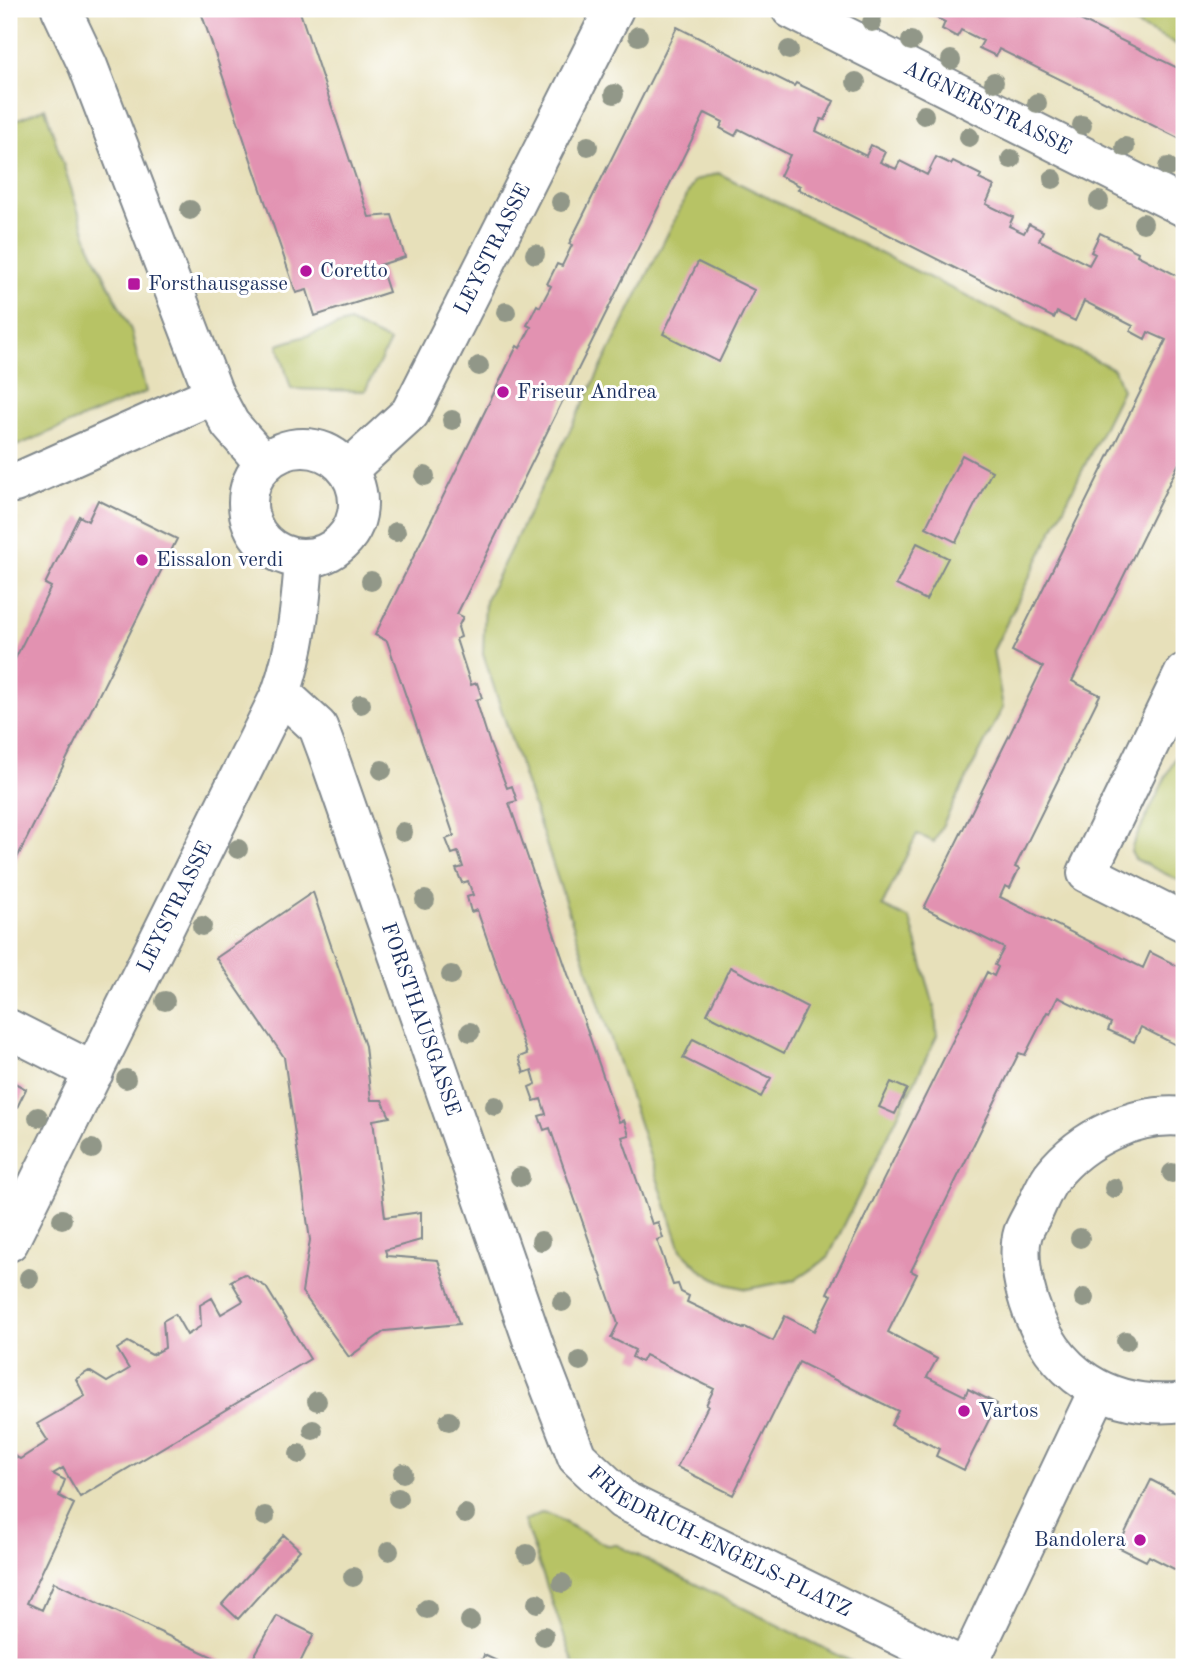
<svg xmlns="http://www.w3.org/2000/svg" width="1193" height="1676" font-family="'Old Standard TT',serif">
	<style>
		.green { fill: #b7c365; stroke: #697962; stroke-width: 2 }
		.building { fill: #e292b1; fill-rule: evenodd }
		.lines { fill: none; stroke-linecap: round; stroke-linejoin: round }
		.minor-casing { stroke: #81888c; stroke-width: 42 }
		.tertiary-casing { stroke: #81888c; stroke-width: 42 }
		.minor { stroke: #fff; stroke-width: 38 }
		.tertiary { stroke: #fff; stroke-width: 38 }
		.tree { fill: #919788 }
		.poi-dot { fill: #b5179e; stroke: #fff; stroke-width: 2.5 }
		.labels { text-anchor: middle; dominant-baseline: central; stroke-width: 6; stroke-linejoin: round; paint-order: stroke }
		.street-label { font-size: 21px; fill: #1b2f5e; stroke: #fff }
		.poi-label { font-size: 21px; fill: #1b2f5e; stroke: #fff; text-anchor: start }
	</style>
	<rect width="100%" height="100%" fill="#fff"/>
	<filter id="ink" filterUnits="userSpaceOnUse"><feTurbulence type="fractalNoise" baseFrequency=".0143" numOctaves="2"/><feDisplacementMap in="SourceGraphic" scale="14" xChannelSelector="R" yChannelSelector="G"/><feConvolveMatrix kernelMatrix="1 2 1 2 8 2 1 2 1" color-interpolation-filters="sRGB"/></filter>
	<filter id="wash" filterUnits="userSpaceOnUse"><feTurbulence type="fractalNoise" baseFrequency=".00686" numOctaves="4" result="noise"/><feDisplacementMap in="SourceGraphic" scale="28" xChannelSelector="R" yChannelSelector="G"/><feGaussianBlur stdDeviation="1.57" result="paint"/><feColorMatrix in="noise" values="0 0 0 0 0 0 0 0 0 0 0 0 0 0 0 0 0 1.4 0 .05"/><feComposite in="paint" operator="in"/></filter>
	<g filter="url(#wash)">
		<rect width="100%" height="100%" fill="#e7e0ba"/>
		<!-- green -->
		<path class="green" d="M1103,9H1184V48Z
			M45,108L89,244L131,330L146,392L9,449V123Z
			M718,173L1114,369L1122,390L993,651L1003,707L934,842L917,834L882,906L910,919L935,1010L937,1036L828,1258L795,1280L747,1289L726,1284L702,1271L681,1250L483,654L485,601L694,181Z
			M349,322L390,342L365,391L291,389L278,345Z
			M1184,740V883L1135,859L1131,852L1133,844Z
			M541,1513L551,1515L606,1545H617L862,1667H575L524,1521Z"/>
		<g id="blocks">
			<!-- building -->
			<path class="building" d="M200,9H299L369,217L392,215L405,257L380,265L389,292L315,316L307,290L296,293Z
				M919,9H1058L1184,71V141L999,49L996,56L979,48L983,41L961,30L957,37L942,29L945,22Z
				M677,27L794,86L796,83L834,101L825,120L821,119L816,131L866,156L871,145L885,152L880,162L896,169L900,161L927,175L936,157L951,164L953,161L981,175L979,179L994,186L986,204L1013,217L1009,226L1024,233L1029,224L1043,231L1039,240L1089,265L1095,254L1091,252L1100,233L1138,252L1137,255L1184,279V453L1072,681L1100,695L1015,867L1019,869L1010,888L1005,886L1000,897L1143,968L1150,952L1184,969V1049L1141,1027L1134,1042L1108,1030L1111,1023L1058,997L1050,1013L1047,1012L1025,1055L1019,1053L911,1271L917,1274L888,1332L937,1359L927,1377L965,1396L968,1389L997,1404L964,1470L936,1456L939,1449L891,1425L898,1411L799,1362L733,1495L677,1467L708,1406L706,1405L714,1389L645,1355L641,1362L632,1357L635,1350L611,1338L618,1324L550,1128L544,1130L539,1116L546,1114L541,1099L534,1101L529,1087L536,1084L532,1070L524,1073L519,1057L527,1054L477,910L471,912L467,897L473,895L468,881L462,883L456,869L463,867L458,852L452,854L446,839L454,836L387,641L375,635L517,346L520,348L531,327L527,325L537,305L540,307L551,286L547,284L557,264L562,266L572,245L569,244ZM705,113L723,122L720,128L735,136L739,129L790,155L780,176L800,186L798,189L1054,318L1057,312L1075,321L1084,301L1133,326L1130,331L1145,339L1148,332L1166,340L1012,651L1043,667L924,908L1004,948L995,965L998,967L994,976L987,972L827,1293L832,1295L814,1331L785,1316L773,1341L745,1327L743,1329L687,1302L689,1296L681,1292L678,1284L673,1285L657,1240L663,1238L658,1222L652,1224L622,1137L629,1135L624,1120L619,1122L509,803L517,801L512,786L507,788L490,744L476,700L482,698L477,683L471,685L456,639L461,637L458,627L463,617L457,614Z
				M698,262L754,290L719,362L663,334Z
				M962,455L992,471L956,542L926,527Z
				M98,500L177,539L9,874V671L51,587L45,584L79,516L88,521Z
				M917,543L948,558L926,600L896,585Z
				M313,892L365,1046L371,1100H382L390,1117L373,1120L385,1217L421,1212V1240L385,1250L387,1256L438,1260L459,1324L385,1331L349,1357L302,1292L310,1240L284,1057L216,958Z
				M730,967L807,1007L784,1053L707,1014Z
				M693,1039L771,1078L761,1097L683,1058Z
				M9,1080L26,1089L9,1124Z
				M891,1082L907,1089L895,1114L879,1107Z
				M244,1274L266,1287L310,1359L80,1497L63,1468L53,1474L65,1480L59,1496L74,1504L27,1603L42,1610L54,1582L234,1667H9V1453L20,1459L48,1441L37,1424L85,1396L76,1379L89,1371L107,1382L129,1369L117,1349L128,1342L152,1355L165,1348L163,1321L175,1314L187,1335L201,1326L200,1305L212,1298L221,1314L243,1301L231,1281Z
				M1151,1480L1180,1495L1177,1501L1184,1505V1574L1149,1556L1146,1561L1118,1547Z
				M284,1535L300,1550L238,1619L222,1604Z
				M277,1616L314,1634L298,1667H248Z
				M484,1655L510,1667H479Z"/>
		</g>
	</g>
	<g filter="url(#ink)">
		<use href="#blocks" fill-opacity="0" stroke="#81888c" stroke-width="2"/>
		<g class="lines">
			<defs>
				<g id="minor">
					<path id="s1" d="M791,9L1184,207"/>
					<path id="s2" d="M348,470L410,413L614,9"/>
					<path d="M9,483H15L214,394"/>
					<path d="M1184,673L1087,873L1184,922"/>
					<path id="s3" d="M281,693L318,727L327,751L539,1359L577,1457L623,1500L963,1667"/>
					<path d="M9,1029L94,1072"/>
					<path d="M1184,1117C1136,1112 1082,1138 1052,1176C1045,1186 1040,1198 1035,1209C1031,1217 1026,1225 1023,1233C1017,1252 1023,1283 1029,1302C1052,1374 1108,1411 1184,1402"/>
					<path d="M967,1667L1098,1391"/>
				</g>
				<g id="tertiary">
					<path d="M61,9L88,66L214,394L230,424L264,463"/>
					<circle cx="303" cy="503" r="55"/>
					<path id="s4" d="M9,1242L281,693C296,649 301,606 304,559"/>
				</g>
			</defs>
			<!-- minor casing -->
			<use href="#minor" class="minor-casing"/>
			<!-- tertiary casing -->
			<use href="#tertiary" class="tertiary-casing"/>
			<!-- minor -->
			<use href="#minor" class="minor"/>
			<!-- tertiary -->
			<use href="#tertiary" class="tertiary"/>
		</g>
		<!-- trees -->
		<g class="tree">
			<circle cx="872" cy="22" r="10"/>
			<circle cx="638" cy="36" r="10"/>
			<circle cx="911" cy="41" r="10"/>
			<circle cx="789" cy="50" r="10"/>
			<circle cx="951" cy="60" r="10"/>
			<circle cx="856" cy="82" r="10"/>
			<circle cx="994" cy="82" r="10"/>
			<circle cx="614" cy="94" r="10"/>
			<circle cx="1037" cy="103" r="10"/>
			<circle cx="924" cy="115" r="10"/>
			<circle cx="1082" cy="125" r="10"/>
			<circle cx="969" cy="137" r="10"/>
			<circle cx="588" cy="146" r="10"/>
			<circle cx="1125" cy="147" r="10"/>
			<circle cx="1011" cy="159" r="10"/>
			<circle cx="1168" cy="167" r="10"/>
			<circle cx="1053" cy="179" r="10"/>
			<circle cx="1099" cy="201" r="10"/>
			<circle cx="561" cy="202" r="10"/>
			<circle cx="190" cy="210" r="10"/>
			<circle cx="1143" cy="223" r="10"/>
			<circle cx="535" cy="254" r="10"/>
			<circle cx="506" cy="312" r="10"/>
			<circle cx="479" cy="366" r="10"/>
			<circle cx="452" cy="420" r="10"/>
			<circle cx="425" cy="476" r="10"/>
			<circle cx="396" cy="532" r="10"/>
			<circle cx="371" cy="581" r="10"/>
			<circle cx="361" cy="704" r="10"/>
			<circle cx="382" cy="770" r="10"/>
			<circle cx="403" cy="832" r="10"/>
			<circle cx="238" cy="849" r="10"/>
			<circle cx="425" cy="900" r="10"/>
			<circle cx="202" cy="926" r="10"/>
			<circle cx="451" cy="975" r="10"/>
			<circle cx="165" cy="1001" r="10"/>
			<circle cx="470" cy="1032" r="10"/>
			<circle cx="126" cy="1079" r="10"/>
			<circle cx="495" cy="1106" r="10"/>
			<circle cx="38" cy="1117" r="10"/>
			<circle cx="92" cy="1149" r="10"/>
			<circle cx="1172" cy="1173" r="10"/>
			<circle cx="520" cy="1177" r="10"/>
			<circle cx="1114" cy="1188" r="10"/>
			<circle cx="62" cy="1219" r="10"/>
			<circle cx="1080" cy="1238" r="10"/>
			<circle cx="541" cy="1241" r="10"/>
			<circle cx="29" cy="1278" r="10"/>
			<circle cx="1084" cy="1298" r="10"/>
			<circle cx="562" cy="1302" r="10"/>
			<circle cx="1126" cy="1341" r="10"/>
			<circle cx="580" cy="1361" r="10"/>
			<circle cx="317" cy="1401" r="10"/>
			<circle cx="449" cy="1421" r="10"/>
			<circle cx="313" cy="1430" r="10"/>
			<circle cx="299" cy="1454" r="10"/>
			<circle cx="403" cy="1473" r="10"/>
			<circle cx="398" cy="1498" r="10"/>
			<circle cx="465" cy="1514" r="10"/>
			<circle cx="265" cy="1516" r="10"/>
			<circle cx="389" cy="1551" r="10"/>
			<circle cx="527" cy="1554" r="10"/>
			<circle cx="353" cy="1577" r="10"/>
			<circle cx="562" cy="1583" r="10"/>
			<circle cx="537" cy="1603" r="10"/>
			<circle cx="427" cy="1609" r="10"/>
			<circle cx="470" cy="1621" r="10"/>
			<circle cx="544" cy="1636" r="10"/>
		</g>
	</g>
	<!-- markers -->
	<g class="poi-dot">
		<circle cx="306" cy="271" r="7"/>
		<rect x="127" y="277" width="14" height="14" rx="3.5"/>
		<circle cx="503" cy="392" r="7"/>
		<circle cx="142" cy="560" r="7"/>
		<circle cx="964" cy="1411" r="7"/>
		<circle cx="1140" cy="1540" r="7"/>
	</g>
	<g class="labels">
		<!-- street labels -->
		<g class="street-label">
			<text stroke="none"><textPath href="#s1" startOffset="220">AIGNERSTRASSE</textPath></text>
			<text stroke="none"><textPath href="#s2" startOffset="268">LEYSTRASSE</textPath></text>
			<text stroke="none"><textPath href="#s4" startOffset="374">LEYSTRASSE</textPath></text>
			<text stroke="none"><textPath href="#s3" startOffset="360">FORSTHAUSGASSE</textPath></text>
			<text stroke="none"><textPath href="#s3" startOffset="992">FRIEDRICH-ENGELS-PLATZ</textPath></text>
		</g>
		<!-- poi labels -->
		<g class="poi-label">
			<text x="320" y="271">Coretto</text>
			<text x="148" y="284">Forsthausgasse</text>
			<text x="517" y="392">Friseur Andrea</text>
			<text x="156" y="560">Eissalon verdi</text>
			<text x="978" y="1411">Vartos</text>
			<text x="1126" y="1540" text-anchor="end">Bandolera</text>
		</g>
	</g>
	<!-- margin -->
	<rect width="1193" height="1676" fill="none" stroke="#fff" stroke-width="35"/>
</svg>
